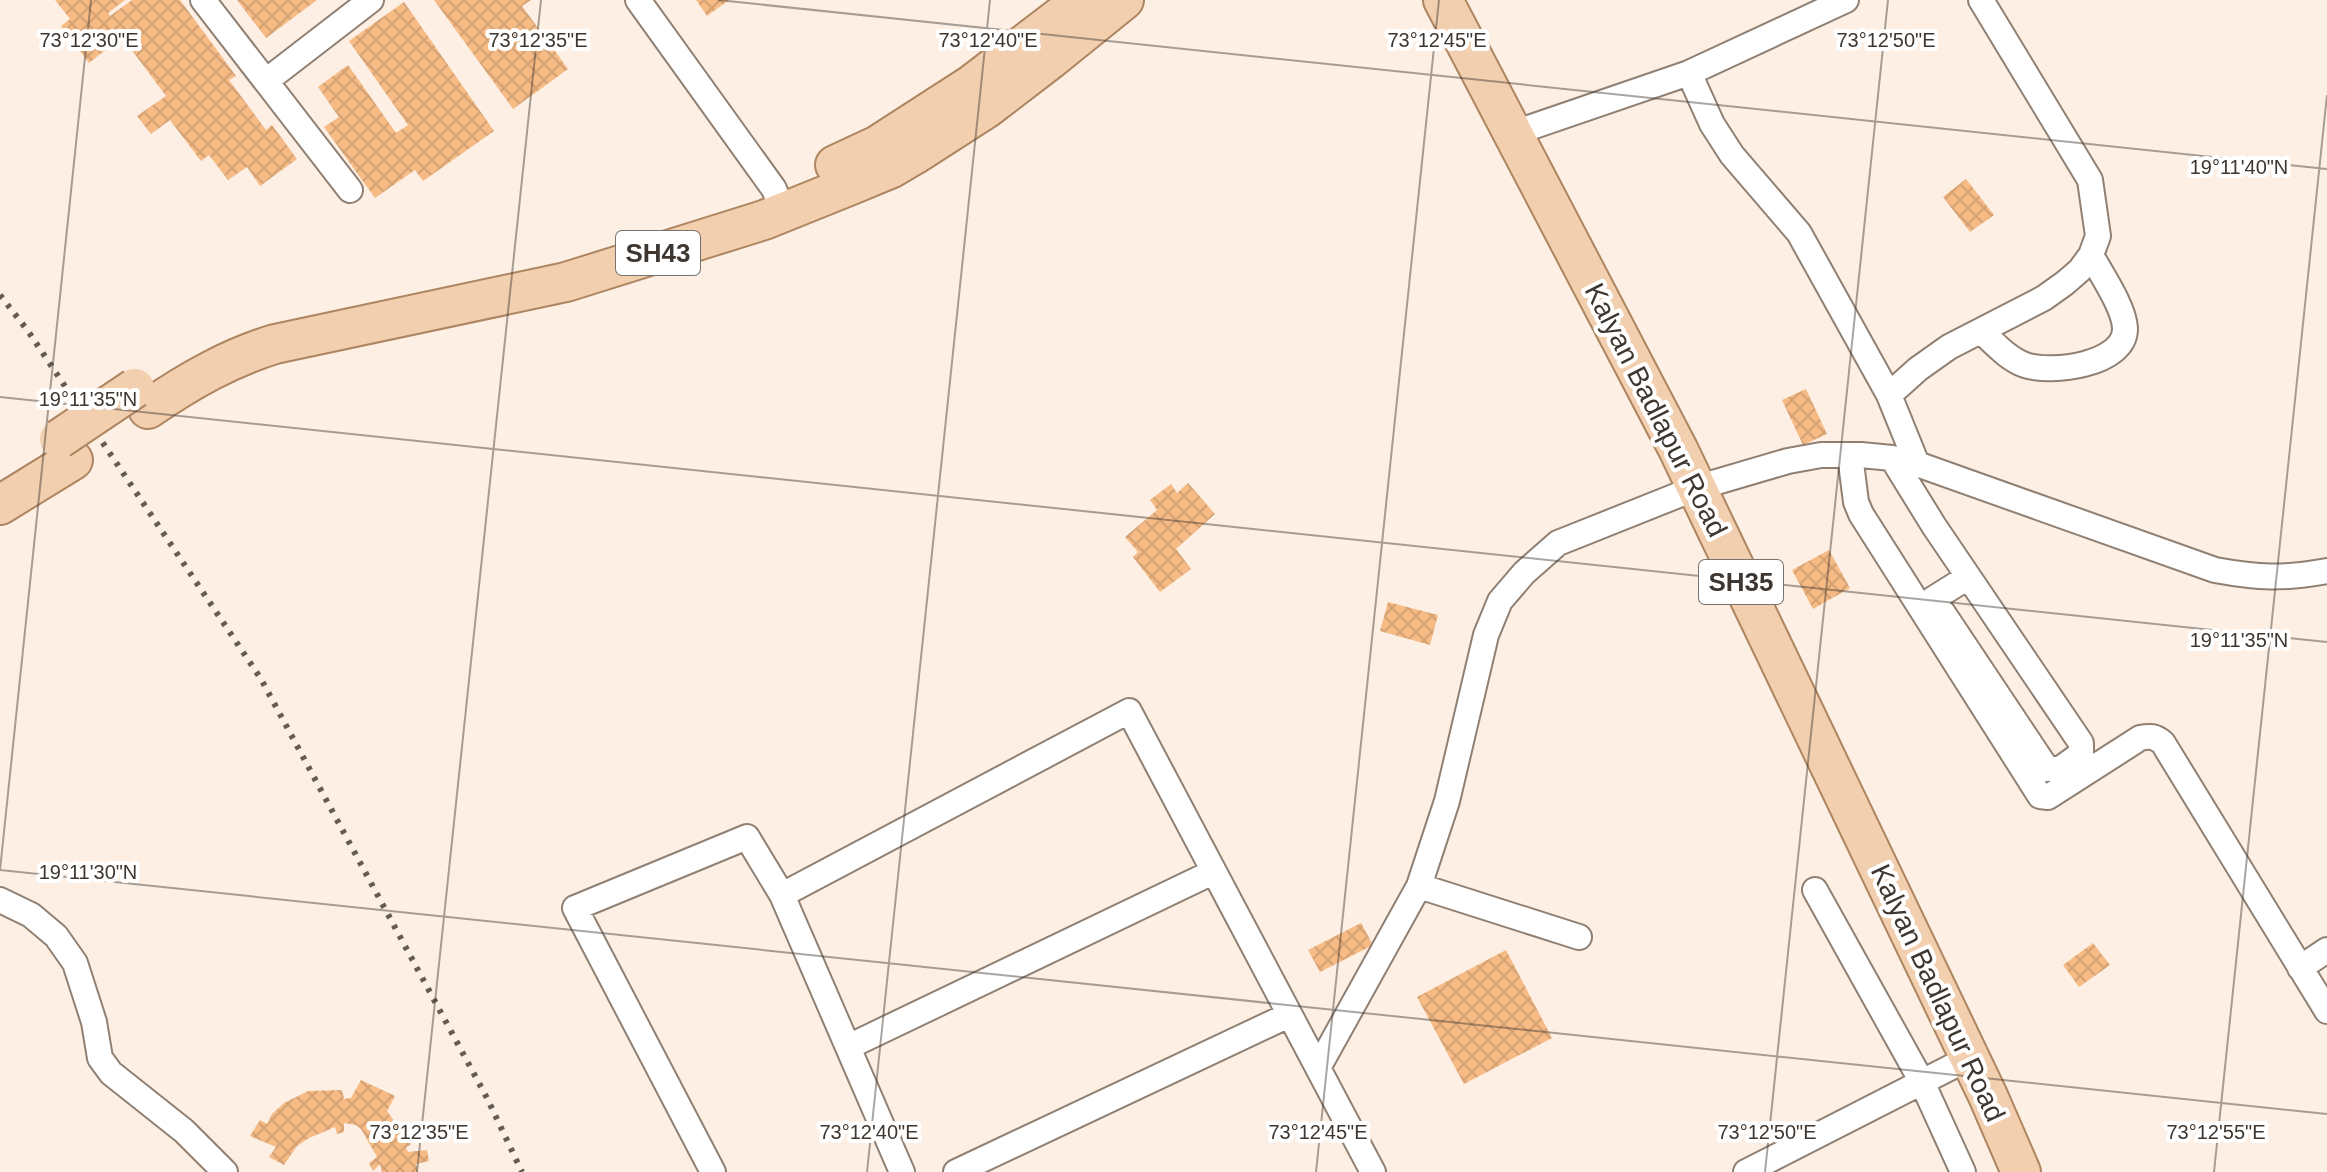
<svg xmlns="http://www.w3.org/2000/svg" width="2327" height="1172" font-family="Helvetica,sans-serif">
	<style>
		.building { fill: url(#building-cross-hatch) }
		.lines { fill: none; stroke-linecap: round; stroke-linejoin: round }
		.street-casing { stroke: #908073; stroke-width: 28 }
		.primary-casing { stroke: #ad8560; stroke-width: 42 }
		.street { stroke: #fff; stroke-width: 24 }
		.primary { stroke: #f2cfaf; stroke-width: 38 }
		.rail { stroke: #645c54; stroke-width: 6; stroke-dasharray: 4 8; stroke-linecap: butt }
		.primary-bridge-casing { stroke: #ad8560; stroke-width: 42; stroke-linecap: butt }
		.primary-bridge { stroke: #f2cfaf; stroke-width: 38 }
		.ticks { fill: none; stroke: #3e3731; stroke-width: 2; stroke-opacity: 0.45 }
		.labels { text-anchor: middle; dominant-baseline: central; stroke-width: 8; stroke-linejoin: round; paint-order: stroke }
		.shield { fill: #fff; stroke: #78736f; stroke-width: 2 }
		.shield-label { font-size: 26px; font-weight: bold; fill: #3e3731 }
		.street-label { font-size: 28px; fill: #3e3731; stroke: #fff }
		.ticks-label { font-size: 20px; text-anchor: middle; fill: #3e3731; stroke: #fff; stroke-width: 8; stroke-linejoin: round; paint-order: stroke }
	</style>
	<defs>
		<pattern id="building-cross-hatch" width="8" height="8" patternUnits="userSpaceOnUse" patternTransform="scale(2)"><rect width="8" height="8" fill="#f6bb85"/><path d="M0 0l8 8M0 8l8-8" fill="none" stroke="#d4a173"/></pattern>
	</defs>
	<rect width="100%" height="100%" fill="#fdefe3"/>
	<!-- building -->
	<path class="building" d="M55,0H125L108,13L110,16L132,0H180L236,76L229,80L266,130L272,125L297,159L260,186L247,167L228,180L209,155L201,161L170,120L151,134L137,116L166,96L122,37L89,63L61,26L70,19Z
		M237,0H317L266,38Z
		M434,0H531L522,6L568,69L513,109Z
		M696,0H729L707,16Z
		M404,2L494,131L423,181L415,170L375,198L324,127L339,117L318,87L348,65L396,133L408,125L349,41Z
		M1966,179L1994,215L1970,232L1943,197Z
		M1806,389L1827,434L1803,445L1782,400Z
		M1188,483L1215,514L1176,549L1191,569L1160,592L1133,557L1138,552L1125,537L1157,510L1150,500L1171,484L1177,493Z
		M1829,550L1850,588L1813,609L1792,570Z
		M1388,602L1438,615L1430,645L1380,631Z
		M1361,923L1373,945L1320,972L1308,950Z
		M2093,943L2110,965L2079,987L2063,965Z
		M1506,950L1552,1038L1464,1084L1417,997Z
		M361,1080L395,1096L387,1111L411,1144L406,1148L408,1152L427,1150L429,1161L416,1164L418,1172H382L380,1164L373,1171L369,1163L377,1157L361,1129L356,1125L344,1123V1132L337,1134L335,1127L309,1138L297,1146L284,1165L269,1157L276,1147L250,1136L260,1120L267,1124L272,1114L284,1103L308,1091L342,1090L344,1099L351,1098Z"/>
	<g class="lines">
		<defs>
			<path id="street" d="M203,0L350,190
				M638,0L774,189L783,212
				M1689,73L1712,124L1732,155L1799,233L1889,395L1917,464
				M266,81L371,0
				M1514,133L1689,73L1846,0
				M1981,331C1994,343 2008,359 2025,365C2051,374 2126,365 2125,328C2124,307 2101,274 2091,255
				M1889,395L1918,369L1949,347L2044,298L2065,283L2080,270L2091,255L2098,236L2090,180L1981,0
				M1850,455L1856,502L1861,514L2040,796L2048,797L2140,738C2150,736 2155,736 2163,743L2327,1011
				M1892,458L1934,526L2081,743V754L2060,769H2047L1943,613
				M1933,599L1968,577
				M1419,886L1579,937
				M1815,890L1922,1082L1963,1172
				M782,895L1129,711L1373,1172
				M0,900L31,915L56,936L75,963L94,1022L100,1058L111,1073L184,1131L225,1172
				M2300,968L2327,950
				M848,1047L1213,872
				M1318,1068L1419,886L1447,801L1486,635L1500,601L1524,573L1558,543L1696,488L1788,461L1821,455H1861L1892,458L1917,464L2215,570C2259,578 2283,579 2327,571
				M713,1172L575,908L747,837L782,895L902,1172
				M956,1172L1289,1015
				M1746,1172L1969,1058"/>
			<path id="primary" d="M1443,0L1678,449L1988,1096L2021,1172
				M835,165L878,145L971,85L1082,0
				M148,409C189,381 229,358 275,344L566,282L764,220L851,185L892,168L914,155L987,108L1051,59L1124,0
				M0,505L73,460"/>
		</defs>
		<!-- street casing -->
		<use href="#street" class="street-casing"/>
		<!-- primary casing -->
		<use href="#primary" class="primary-casing"/>
		<!-- street -->
		<use href="#street" class="street"/>
		<!-- primary -->
		<use href="#primary" class="primary"/>
		<!-- rail -->
		<path class="rail" d="M0,295L28,331L261,679L487,1098L522,1172"/>
		<defs>
			<path id="primary-bridge" d="M59,439L135,388"/>
		</defs>
		<!-- primary-bridge casing -->
		<use href="#primary-bridge" class="primary-bridge-casing"/>
		<!-- primary-bridge -->
		<use href="#primary-bridge" class="primary-bridge"/>
	</g>
	<!-- ticks -->
	<path class="ticks" d="M718,0L2327,169M0,397L2327,642M0,870L91,0M0,870L2327,1114M417,1172L541,0M867,1172L990,0M1316,1172L1439,0M1765,1172L1888,0M2214,1172L2327,95"/>
	<g class="labels">
		<!-- shield labels -->
		<g class="shield">
			<rect x="616" y="231" width="84" height="44" rx="6"/>
			<rect x="1699" y="560" width="84" height="44" rx="6"/>
		</g>
		<g class="shield-label">
			<text x="658" y="253">SH43</text>
			<text x="1741" y="582">SH35</text>
		</g>
		<!-- street labels -->
		<g class="street-label">
			<text transform="translate(1656 410) rotate(63)">Kalyan Badlapur Road</text>
			<text transform="translate(1938 993) rotate(65)">Kalyan Badlapur Road</text>
		</g>
	</g>
	<g class="ticks-label">
		<text x="89" y="47">73°12'30"E</text>
		<text x="538" y="47">73°12'35"E</text>
		<text x="988" y="47">73°12'40"E</text>
		<text x="1437" y="47">73°12'45"E</text>
		<text x="1886" y="47">73°12'50"E</text>
		<text x="2239" y="174">19°11'40"N</text>
		<text x="88" y="406">19°11'35"N</text>
		<text x="2239" y="647">19°11'35"N</text>
		<text x="88" y="879">19°11'30"N</text>
		<text x="419" y="1139">73°12'35"E</text>
		<text x="869" y="1139">73°12'40"E</text>
		<text x="1318" y="1139">73°12'45"E</text>
		<text x="1767" y="1139">73°12'50"E</text>
		<text x="2216" y="1139">73°12'55"E</text>
	</g>
</svg>
